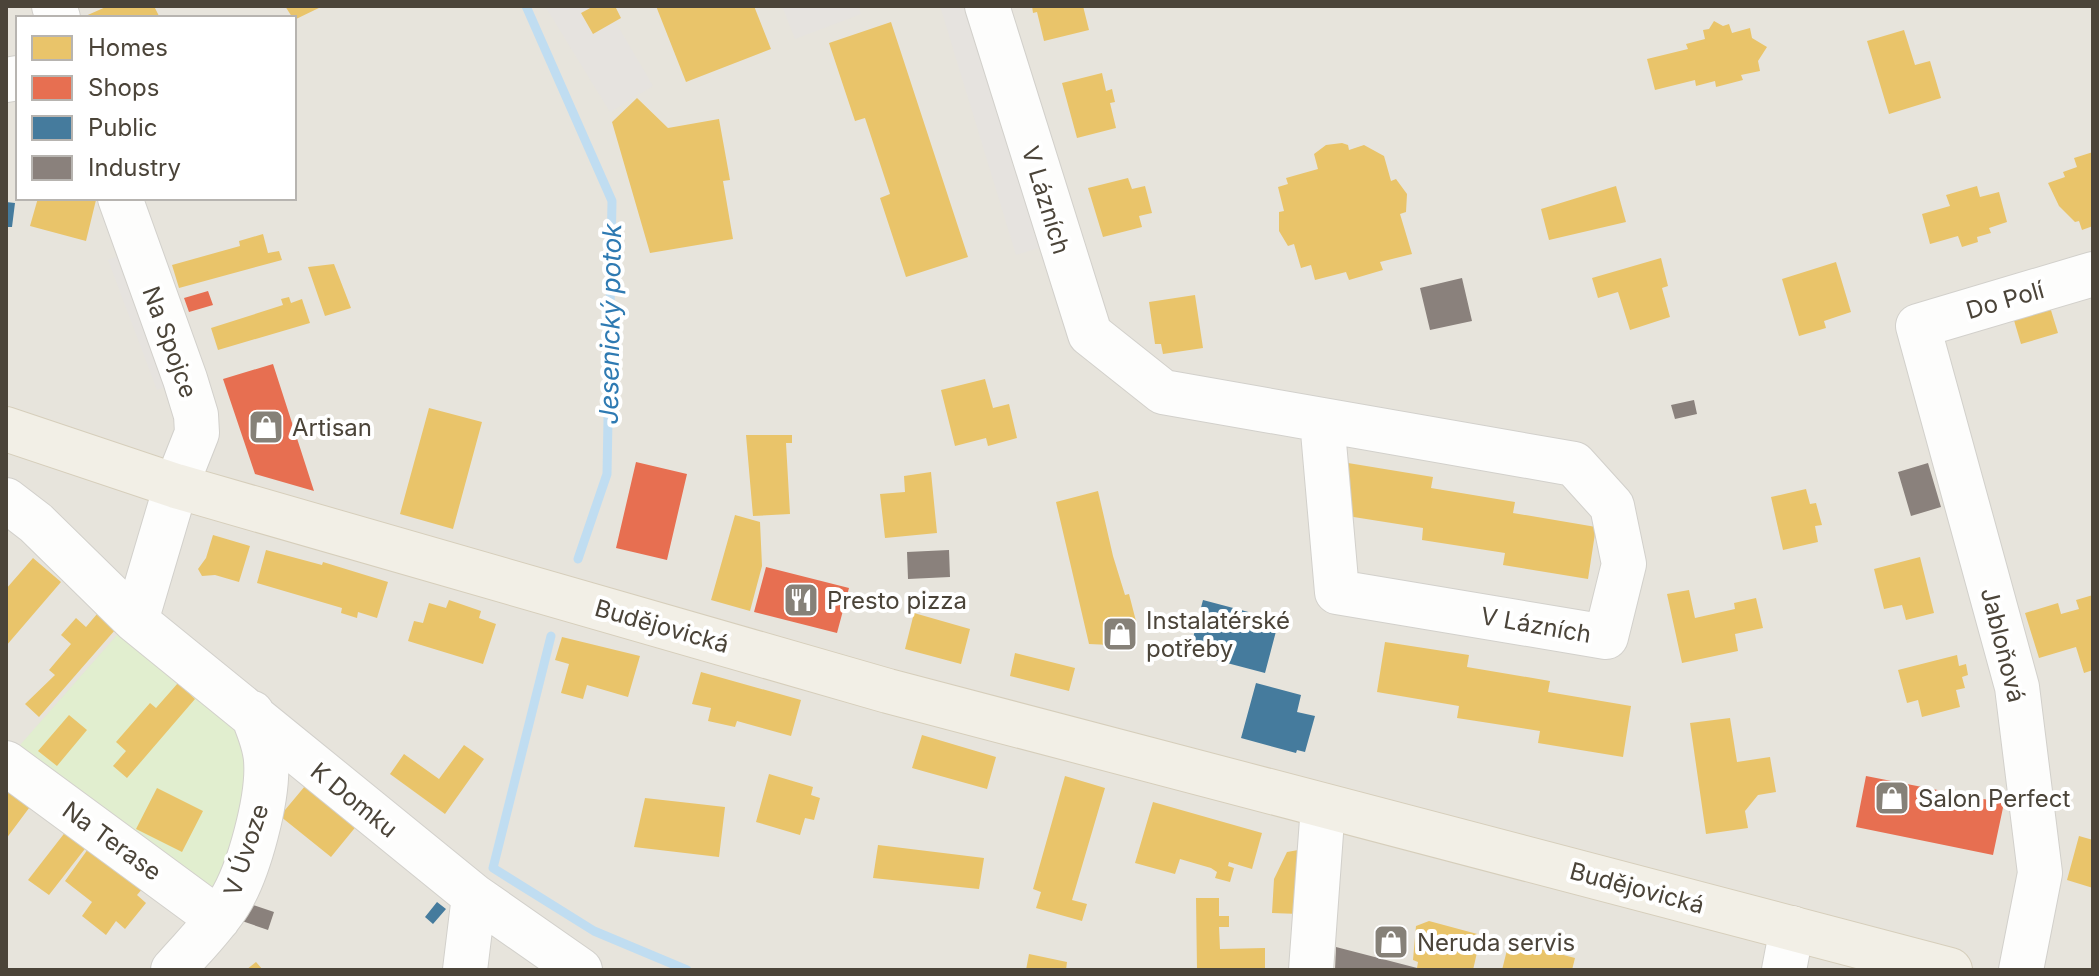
<svg xmlns="http://www.w3.org/2000/svg" width="2099" height="976" font-family="Inter,sans-serif">
	<style>
		.residential { fill: #e7e4dc; fill-rule: evenodd }
		.green { fill: #e1eecf }
		.parking { fill: #e6e3df }
		.homes { fill: #e9c46a }
		.shops { fill: #e76f51 }
		.public { fill: #457b9d }
		.industry { fill: #8a817c }
		.lines { fill: none; stroke-linecap: round; stroke-linejoin: round }
		.stream { stroke: #c0ddf1; stroke-width: 9 }
		.minor-casing { stroke: #d2d0cb; stroke-width: 46 }
		.major-casing { stroke: #d6cebb; stroke-width: 46 }
		.minor { stroke: #fdfdfc; stroke-width: 44 }
		.major { stroke: #f2efe6; stroke-width: 44 }
		.labels { text-anchor: middle; dominant-baseline: central; stroke-width: 8; stroke-linejoin: round; paint-order: stroke }
		.street-label { font-size: 24px; fill: #4b4439; stroke: #fff }
		.poi-label { font-size: 24px; fill: #4b4439; stroke: #fff; text-anchor: start }
		.water-label { font-size: 26px; font-style: italic; fill: #2e7ab2; stroke: #fff }
	</style>
	<rect width="100%" height="100%" fill="#f4f2ee"/>
	<!-- residential -->
	<path class="residential" d="M6,6H2093V970H6ZM18,18H294V198H18Z"/>
	<!-- green -->
	<path class="green" d="M124,627L246,737L244,819L215,889L13,753Z"/>
	<!-- parking -->
	<path class="parking" d="M545,6H594L593,34L615,21L653,86L610,112Z
		M782,6H858L861,14L795,39Z
		M940,6H1008L1059,242L1016,255Z
		M136,249L185,379L157,390L108,260Z"/>
	<!-- homes -->
	<path class="homes" d="M108,6H154L160,18H81Z
		M285,6H323L294,20Z
		M594,6H615L621,18L593,34L581,13Z
		M656,6H754L771,49L686,82Z
		M1032,6H1083L1089,30L1044,41L1037,12L1033,13Z
		M1714,21L1723,26L1729,24L1732,33L1750,28L1752,38L1767,47L1758,61L1760,71L1741,75L1743,80L1716,87L1715,81L1696,86L1695,80L1655,90L1647,59L1688,49L1686,44L1705,39L1703,30L1709,29Z
		M891,22L968,257L906,277L880,198L890,194L865,118L855,121L829,43Z
		M1904,30L1915,65L1930,61L1941,98L1889,114L1867,41Z
		M1102,73L1106,91L1112,89L1115,102L1110,103L1116,128L1077,138L1062,83Z
		M637,98L668,128L719,119L730,180L723,181L733,239L650,253L612,122Z
		M1342,143L1348,145L1349,150L1364,145L1384,156L1391,181L1396,179L1407,194L1406,212L1400,214L1412,254L1380,262L1383,270L1349,280L1346,272L1315,280L1311,265L1301,268L1294,244L1288,246L1279,231V212L1284,211L1278,187L1288,184L1286,178L1318,169L1314,154L1326,145Z
		M2093,152V226L2082,230L2079,221L2075,222L2059,206L2048,183L2065,177L2063,172L2077,167L2074,158Z
		M1128,178L1132,189L1145,186L1152,213L1139,216L1142,227L1103,237L1088,188Z
		M1616,186L1626,222L1549,240L1541,209Z
		M1977,186L1980,197L1999,192L2007,222L1989,228L1991,233L1977,237L1978,242L1962,247L1958,236L1930,244L1922,214L1950,206L1946,195Z
		M38,198L96,200L86,241L30,226Z
		M263,234L268,253L279,251L282,260L179,288L172,265L240,246L239,241Z
		M1661,258L1668,286L1662,288L1670,317L1630,330L1618,292L1598,298L1592,278Z
		M1836,262L1851,312L1824,321L1826,328L1799,336L1782,279Z
		M334,264L351,308L325,316L308,267Z
		M1195,295L1203,348L1163,354L1161,344H1155L1149,302Z
		M289,297L291,303L302,299L310,323L218,350L211,328L283,305L281,299Z
		M2050,307L2058,333L2021,344L2013,317Z
		M985,379L993,408L1009,404L1017,438L988,446L986,438L955,446L941,390Z
		M429,408L482,422L453,529L400,514Z
		M746,435H792V443H786L790,514L753,516Z
		M1348,463L1433,477L1431,488L1515,502L1513,513L1596,527L1588,579L1503,565L1505,553L1422,540L1423,528L1341,515Z
		M931,472L937,533L885,538L880,494L905,492L904,476Z
		M1806,489L1810,504L1816,503L1822,525L1815,526L1818,542L1783,550L1771,497Z
		M1098,491L1113,556L1125,595L1129,594L1137,625L1131,628V646L1089,644L1056,502Z
		M735,515L760,522L762,566L750,611L711,600Z
		M213,535L250,546L239,582L215,575L202,576L198,569L206,558Z
		M266,550L322,565L323,562L388,582L377,618L358,612L357,618L341,613L342,608L257,583Z
		M1920,557L1934,613L1906,620L1902,605L1884,609L1874,569Z
		M33,558L61,582L6,646V589Z
		M1689,590L1695,618L1735,609L1734,603L1756,598L1763,628L1735,634L1738,651L1682,663L1667,594Z
		M2093,595V670L2084,673L2076,647L2039,658L2025,613L2058,603L2061,614L2079,609L2076,600Z
		M449,600L481,611L479,618L496,624L483,664L408,641L414,621L423,623L429,603L446,608Z
		M914,613L970,629L961,664L905,649Z
		M97,614L115,630L39,717L25,704L55,675L49,670L71,644L61,635L76,618L86,627Z
		M562,637L640,656L628,697L587,685L583,699L561,693L569,664L555,660Z
		M1385,642L1469,655L1467,667L1550,681L1548,692L1631,706L1623,757L1538,743L1540,731L1457,718L1459,706L1377,692Z
		M1015,653L1075,668L1069,691L1010,676Z
		M1957,655L1959,666L1966,664L1968,675L1962,677L1965,688L1956,690L1960,707L1922,717L1918,700L1907,703L1898,670Z
		M701,672L801,700L791,736L737,721L735,727L708,721L711,708L692,704Z
		M178,683L195,699L127,778L113,766L126,751L116,742L150,703L156,708Z
		M69,715L87,730L57,766L38,751Z
		M1730,718L1737,762L1770,757L1776,792L1758,795L1745,811L1748,828L1706,834L1690,723Z
		M922,735L996,757L987,789L912,768Z
		M464,745L484,759L445,814L390,774L404,754L439,779Z
		M769,774L813,787L811,795L820,798L814,820L805,818L800,835L756,822Z
		M1065,776L1105,788L1072,900L1087,904L1082,921L1036,908L1041,892L1033,889Z
		M14,785L35,800L6,839V796Z
		M305,786L358,824L331,857L280,816Z
		M157,788L203,811L182,852L136,829Z
		M645,798L725,807L719,857L634,847Z
		M1153,802L1262,833L1252,869L1229,862L1228,866L1234,868L1230,882L1215,878L1217,872L1211,868L1180,859L1175,874L1135,863Z
		M70,826L91,841L49,895L28,880Z
		M2079,836L2093,840V888L2067,880Z
		M93,842L149,881L137,895L146,903L125,929L116,921L106,935L82,916L92,902L65,881Z
		M878,845L984,858L979,889L873,878Z
		M1304,849L1299,914L1272,913L1274,879L1287,852Z
		M1196,898H1219V916H1229V927H1219L1220,949L1265,948V970H1197Z
		M1429,921L1481,935L1473,970L1417,968L1418,962L1413,960L1416,926Z
		M1517,943L1575,958L1572,970H1502L1507,950L1515,952Z
		M1029,954L1067,962L1066,970H1026Z
		M256,962L263,970H246Z"/>
	<!-- shops -->
	<path class="shops" d="M208,291L213,305L189,312L184,298Z
		M273,364L314,491L255,474L223,379Z
		M636,462L687,474L667,560L616,548Z
		M766,567L849,588L837,633L754,612Z
		M1866,776L2004,803L1993,855L1856,827Z"/>
	<!-- public -->
	<path class="public" d="M6,202L15,203L12,227H6Z
		M1203,600L1279,620L1265,673L1189,653Z
		M1256,683L1301,695L1297,712L1315,716L1305,752L1297,750L1296,753L1241,738Z
		M437,902L446,909L433,924L425,917Z"/>
	<!-- industry -->
	<path class="industry" d="M1462,278L1472,321L1430,330L1420,288Z
		M1694,400L1697,414L1675,419L1671,405Z
		M1928,463L1941,507L1911,516L1898,472Z
		M949,550L950,577L908,579L907,552Z
		M247,903L274,912L268,930L242,921Z
		M1336,947L1421,969V970H1335Z"/>
	<g class="lines">
		<!-- stream -->
		<path class="stream" d="M526,6L612,201L607,474L578,559
			M551,636L493,868L594,931L687,970"/>
		<defs>
			<path id="minor" d="M54,6L58,18
				M987,6L1090,334L1163,392L1574,464L1612,506L1624,564L1606,637L1337,592L1322,420
				M6,80L18,78
				M120,198L185,379L196,415L197,433L176,486L136,621L474,896L580,970
				M6,500L36,523L136,621
				M6,763L218,919
				M173,970C192,948 214,927 229,903C249,872 269,797 266,760C265,744 258,728 252,713
				M465,970L474,896
				M1311,970L1323,806
				M1784,970L1792,928
				M2021,970L2040,873L2017,687L1918,326L2093,274"/>
			<path id="major" d="M6,429L176,486L888,691L1950,970"/>
		</defs>
		<!-- minor casing -->
		<use href="#minor" class="minor-casing"/>
		<!-- major casing -->
		<use href="#major" class="major-casing"/>
		<!-- minor -->
		<use href="#minor" class="minor"/>
		<!-- major -->
		<use href="#major" class="major"/>
	</g>
	<!-- icons -->
	<defs>
		<symbol id="shop-square" viewBox="-11 -11 22 22"><rect x="-9" y="-9" width="18" height="18" rx="4" fill="#868178" stroke="#fff"/><path d="M-5-2.5h2.3a2.7 3.5 0 0 1 5.4 0H5L5.5 6h-11ZM-1.5-2.5h3a1.5 2.3 0 0 0-3 0Z" fill="#fff"/></symbol>
		<symbol id="restaurant-square" viewBox="-11 -11 22 22"><rect x="-9" y="-9" width="18" height="18" rx="4" fill="#868178" stroke="#fff"/><path d="M-5-6h1v4h1v-4h1v4h1v-4h1v5L-1.5 .5V6h-2V.5L-5-1ZM5-6V6H3V1.5H1.5Q1.5-4 5-6Z" fill="#fff"/></symbol>
	</defs>
	<g fill-rule="evenodd">
		<use href="#shop-square" x="246" y="407" width="40" height="40"/>
		<use href="#restaurant-square" x="781" y="580" width="40" height="40"/>
		<use href="#shop-square" x="1100" y="614" width="40" height="40"/>
		<use href="#shop-square" x="1872" y="778" width="40" height="40"/>
		<use href="#shop-square" x="1371" y="922" width="40" height="40"/>
	</g>
	<g class="labels">
		<!-- street labels -->
		<g class="street-label">
			<text transform="translate(1046 200) rotate(73)">V Lázních</text>
			<text transform="translate(2005 300) rotate(-16)">Do Polí</text>
			<text transform="translate(170 342) rotate(70)">Na Spojce</text>
			<text transform="translate(1536 625) rotate(10)">V Lázních</text>
			<text transform="translate(662 626) rotate(16)">Budějovická</text>
			<text transform="translate(2003 645) rotate(76)">Jabloňová</text>
			<text transform="translate(354 800) rotate(39)">K Domku</text>
			<text transform="translate(112 841) rotate(36)">Na Terase</text>
			<text transform="translate(246 850) rotate(-72)">V Úvoze</text>
			<text transform="translate(1637 888) rotate(15)">Budějovická</text>
		</g>
		<!-- poi labels -->
		<g class="poi-label">
			<text x="292" y="427">Artisan</text>
			<text x="827" y="600">Presto pizza</text>
			<text x="1146" y="620">Instalatérské<tspan x="1146" dy="28">potřeby</tspan></text>
			<text x="1918" y="798">Salon Perfect</text>
			<text x="1417" y="942">Neruda servis</text>
		</g>
		<!-- water labels -->
		<g class="water-label">
			<text transform="translate(610 324) rotate(-89)">Jesenický potok</text>
		</g>
	</g>
	<!-- border -->
	<rect width="2099" height="976" fill="none" stroke="#4b4439" stroke-width="16"/>
	<!-- legend -->
	<rect x="16" y="16" width="280" height="184" fill="#ffffff" stroke="#b7b4b0" stroke-width="2"/>
	<rect x="32" y="36" width="40" height="24" fill="#e9c46a" stroke="#b7b4b0" stroke-width="2"/>
	<text x="88" y="56" font-size="24" fill="#4b4439">Homes</text>
	<rect x="32" y="76" width="40" height="24" fill="#e76f51" stroke="#b7b4b0" stroke-width="2"/>
	<text x="88" y="96" font-size="24" fill="#4b4439">Shops</text>
	<rect x="32" y="116" width="40" height="24" fill="#457b9d" stroke="#b7b4b0" stroke-width="2"/>
	<text x="88" y="136" font-size="24" fill="#4b4439">Public</text>
	<rect x="32" y="156" width="40" height="24" fill="#8a817c" stroke="#b7b4b0" stroke-width="2"/>
	<text x="88" y="176" font-size="24" fill="#4b4439">Industry</text>
</svg>
